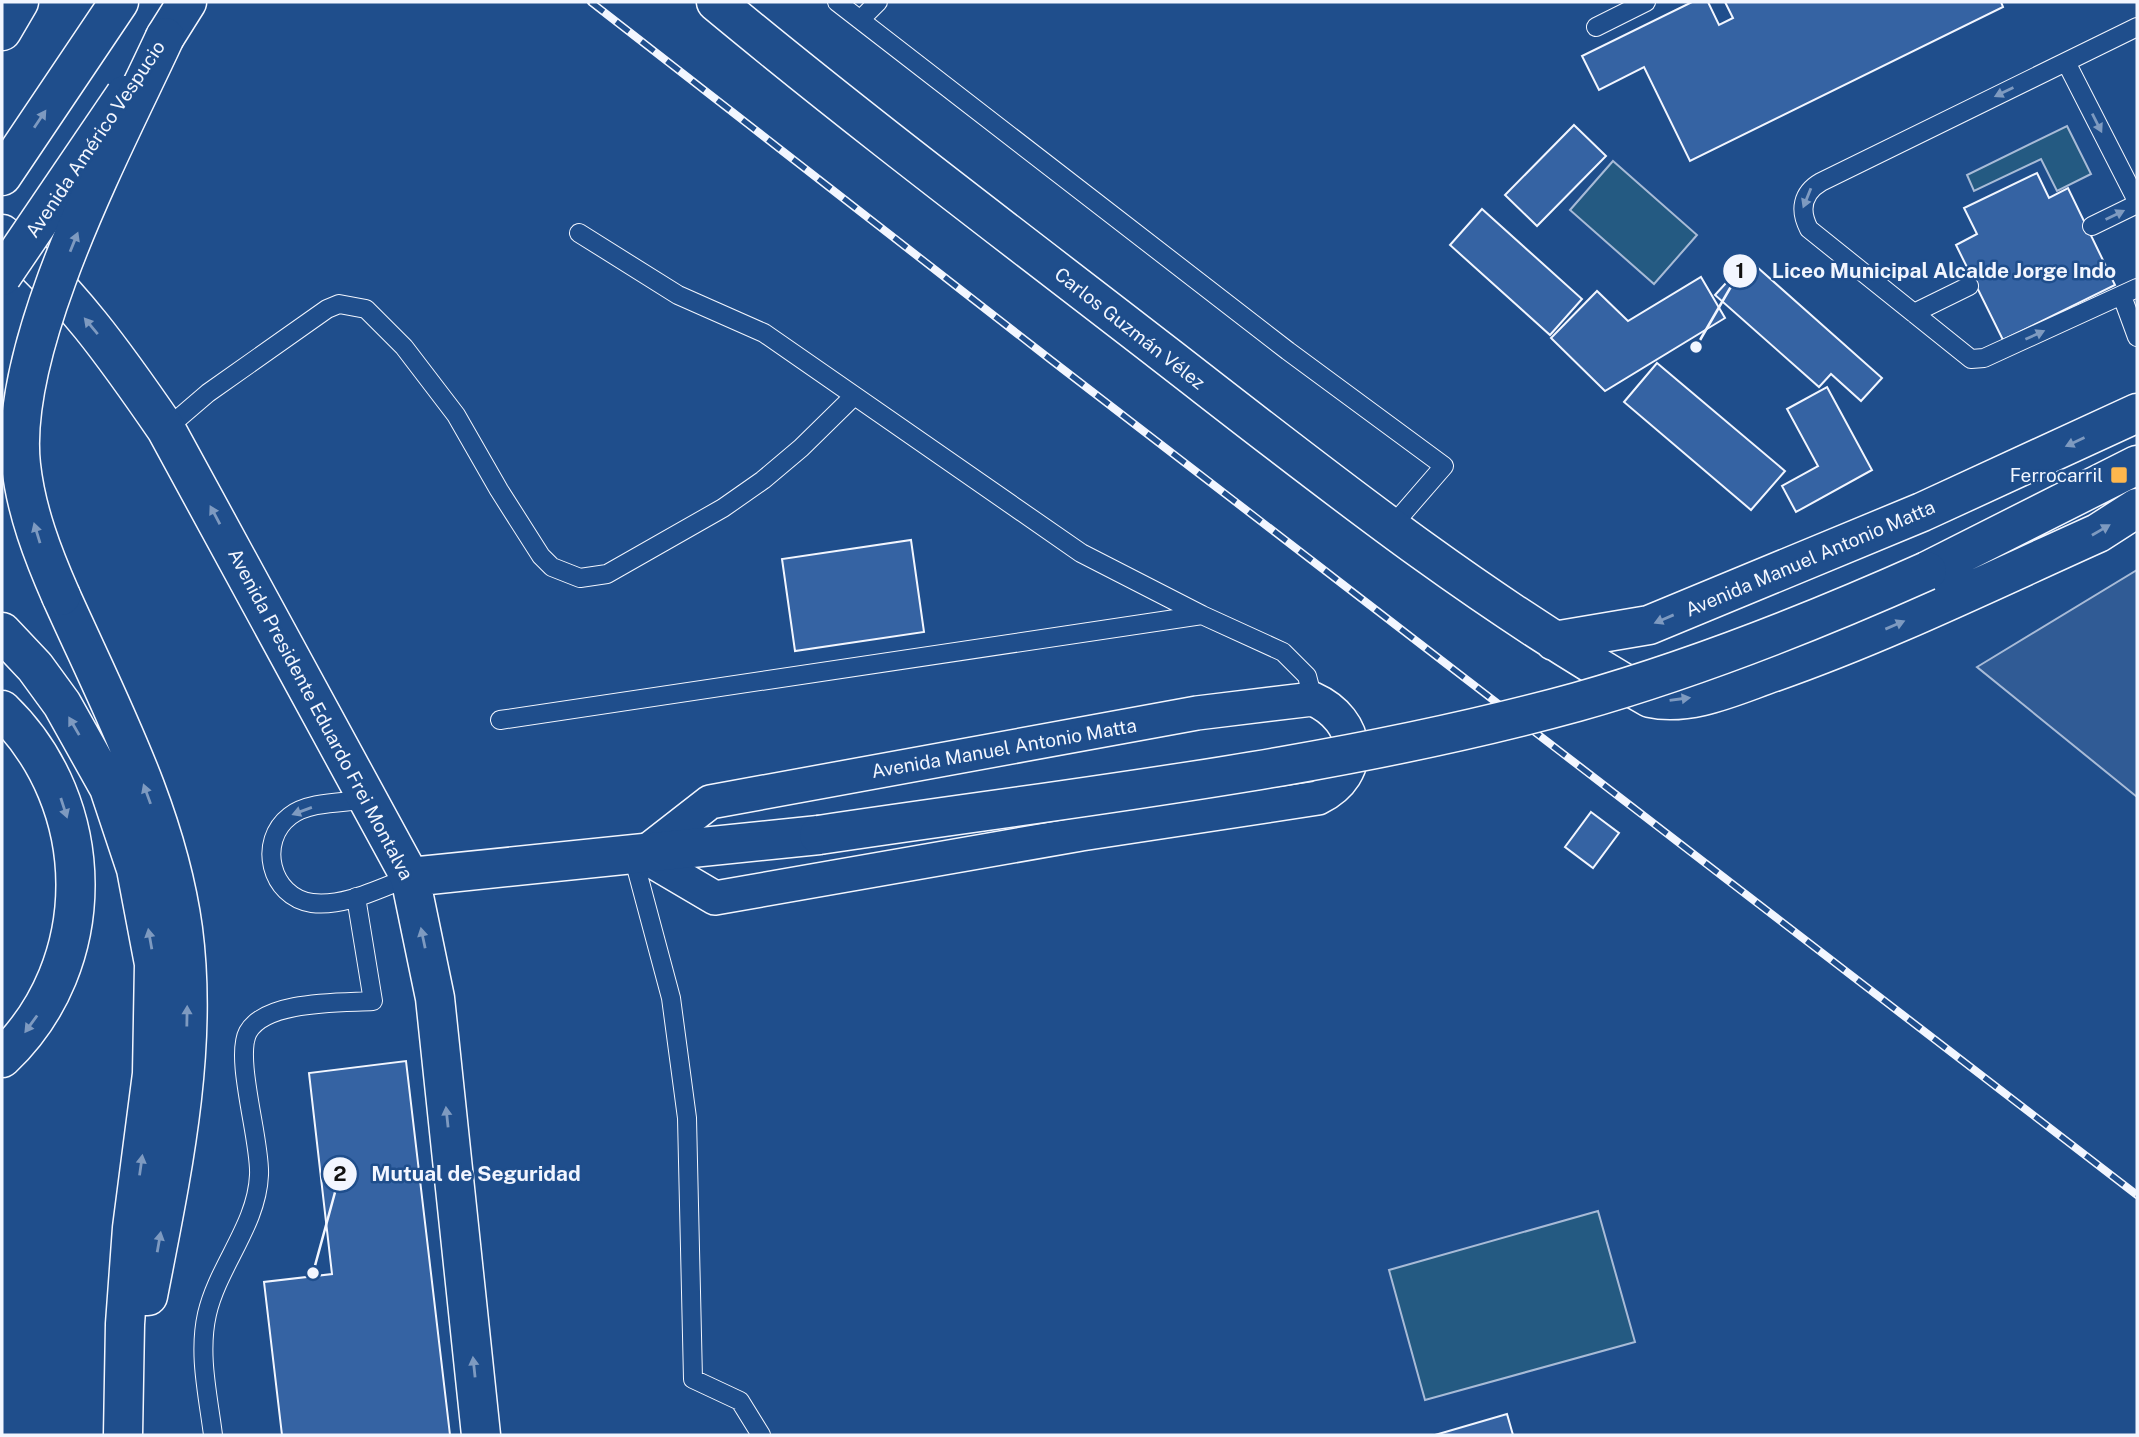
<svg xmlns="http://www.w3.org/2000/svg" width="2139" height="1437" font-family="'Public Sans',sans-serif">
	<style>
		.green { fill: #245a82; stroke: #a8bbd7; stroke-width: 2 }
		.parking { fill: #305b95; stroke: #a8bbd7; stroke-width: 2 }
		.building { fill: #3563a3; stroke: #f2f6ff; stroke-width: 2 }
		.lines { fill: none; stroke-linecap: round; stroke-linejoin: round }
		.lane-casing { stroke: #f2f6ff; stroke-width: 20 }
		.street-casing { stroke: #f2f6ff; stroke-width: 36 }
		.secondary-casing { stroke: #f2f6ff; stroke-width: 41 }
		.primary-casing { stroke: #f2f6ff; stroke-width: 41 }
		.highway-casing { stroke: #f2f6ff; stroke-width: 41 }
		.lane { stroke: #1f4e8c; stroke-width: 18 }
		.street { stroke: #1f4e8c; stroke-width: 33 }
		.secondary { stroke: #1f4e8c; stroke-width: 38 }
		.primary { stroke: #1f4e8c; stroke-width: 38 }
		.highway { stroke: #1f4e8c; stroke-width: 38 }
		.rail-casing { stroke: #f2f6ff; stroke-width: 8 }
		.rail { stroke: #1f4e8c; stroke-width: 5; stroke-dasharray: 16; stroke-linecap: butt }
		.secondary-bridge-casing { stroke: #f2f6ff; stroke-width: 41; stroke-linecap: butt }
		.primary-bridge-casing { stroke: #f2f6ff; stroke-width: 41; stroke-linecap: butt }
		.highway-bridge-casing { stroke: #f2f6ff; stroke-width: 41; stroke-linecap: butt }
		.secondary-bridge { stroke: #1f4e8c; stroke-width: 38 }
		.primary-bridge { stroke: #1f4e8c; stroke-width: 38 }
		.highway-bridge { stroke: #1f4e8c; stroke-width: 38 }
		.oneway { fill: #7e9ac0 }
		.poi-dot { fill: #ffb74d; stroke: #1f4e8c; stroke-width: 2.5 }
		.labels { text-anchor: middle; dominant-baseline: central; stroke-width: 5; stroke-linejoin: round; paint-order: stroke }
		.street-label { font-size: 19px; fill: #f2f6ff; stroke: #1f4e8c }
		.poi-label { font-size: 19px; fill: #f2f6ff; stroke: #1f4e8c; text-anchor: end }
		.leader { fill: none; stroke: #f2f6ff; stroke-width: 2.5 }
		.callout-dot { fill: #f2f6ff; stroke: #1f4e8c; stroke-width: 2.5 }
		.mark-label { font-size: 21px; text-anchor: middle; font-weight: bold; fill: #111 }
		.callout-label { font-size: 21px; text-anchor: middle; font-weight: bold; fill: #f2f6ff; stroke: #1f4e8c; stroke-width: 5; stroke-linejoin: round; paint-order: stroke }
	</style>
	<rect width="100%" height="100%" fill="#1f4e8c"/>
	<!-- green -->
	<path class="green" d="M2067,126L2091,174L2057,191L2041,159L1974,191L1967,175Z
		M1613,161L1697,235L1654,284L1570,210Z
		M1598,1211L1635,1342L1425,1400L1389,1270Z"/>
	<!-- parking -->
	<path class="parking" d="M2137,570V797L1977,667Z"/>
	<!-- building -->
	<path class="building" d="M1692,2H1708L1719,25L1733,18L1725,2H2001L2003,7L1690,161L1644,67L1599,90L1582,56Z
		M1574,125L1606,156L1537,226L1505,195Z
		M2037,173L2049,198L2068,188L2115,285L2003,340L1956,245L1977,234L1964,208Z
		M1482,209L1582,299L1550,335L1450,245Z
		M1748,259L1882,378L1861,401L1831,374L1819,387L1715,295Z
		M1701,277L1725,318L1605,391L1551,338L1597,291L1628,321Z
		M1657,363L1785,471L1751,510L1624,402Z
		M1827,387L1872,470L1796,512L1782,486L1818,466L1787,409Z
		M911,540L924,632L795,651L782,559Z
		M1591,812L1619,833L1593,868L1565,847Z
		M406,1061L450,1435H282L264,1282L332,1274L309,1073Z
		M1507,1414L1513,1435H1435Z"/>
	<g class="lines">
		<defs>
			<path id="lane" d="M837,2L1288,351L1444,466L1392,526
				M860,20L878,2
				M1596,27L1646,2
				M2137,27L1821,182C1802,193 1799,210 1809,229L1971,359L1984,358L2137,288
				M2066,62L2137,201
				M2092,226L2137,204
				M579,233L678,295L764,333L1081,553L1202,615L1283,652L1307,676L1313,699
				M2122,296L2137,337
				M1914,313L1969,286
				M166,429L208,393L327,309L339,304L366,309L404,347L456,415L499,490L541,556L552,567L580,578L607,574L723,508L763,480L801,448L854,396
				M500,720L1202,615
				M369,799C345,803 309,801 290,816C257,841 270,897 312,903C345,907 380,888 410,877
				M633,856L671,998L687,1118L693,1379L740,1401L761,1435
				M213,1435C208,1395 198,1354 207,1314C218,1266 257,1225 259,1175C261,1142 234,1058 248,1032C266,1000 341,1003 373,1001L356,897"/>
			<path id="street" d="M1313,699C1360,720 1367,774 1318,798L1081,834L715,898L642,855L710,802L1197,713Z"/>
			<path id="secondary" d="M716,2C863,124 1016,239 1167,356C1323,477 1478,601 1650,698C1691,707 1736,685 1774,672C1885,633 1991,581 2098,533L2137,508
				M2,234C68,288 118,359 166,429L410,877L435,998L481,1435
				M1927,571L2137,465
				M1554,641L1649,625L1922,512L2137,413
				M410,877L819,835"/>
			<path id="primary" d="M165,37L187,2"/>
			<path id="highway" d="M2,31L19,2
				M2,176L119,2
				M61,596C109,703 167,811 183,929C199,1051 171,1177 148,1296
				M2,632L35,667L62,704L109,788L136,869L154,964L152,1074L132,1228L125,1324L123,1435
				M2,710C99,804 101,964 2,1058"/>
		</defs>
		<!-- lane casing -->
		<use href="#lane" class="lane-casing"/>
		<!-- street casing -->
		<use href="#street" class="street-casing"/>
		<!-- secondary casing -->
		<use href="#secondary" class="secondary-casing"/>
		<!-- primary casing -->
		<use href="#primary" class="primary-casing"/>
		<!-- highway casing -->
		<use href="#highway" class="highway-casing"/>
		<!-- lane -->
		<use href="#lane" class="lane"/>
		<!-- street -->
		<use href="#street" class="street"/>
		<!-- secondary -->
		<use href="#secondary" class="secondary"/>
		<!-- primary -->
		<use href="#primary" class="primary"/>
		<!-- highway -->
		<use href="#highway" class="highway"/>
		<defs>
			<path id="rail" d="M591,2L1051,360L2137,1195"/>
		</defs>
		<!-- rail casing -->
		<use href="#rail" class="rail-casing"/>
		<!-- rail -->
		<use href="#rail" class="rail"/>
		<defs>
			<path id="secondary-bridge" d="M819,835C1072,797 1330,770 1577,702C1697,668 1813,622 1927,571"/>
			<path id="primary-bridge" d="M2,276L125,95"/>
			<path id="highway-bridge" d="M61,596C43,555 26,511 21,465C8,345 114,147 165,37"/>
		</defs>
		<!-- secondary-bridge casing -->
		<use href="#secondary-bridge" class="secondary-bridge-casing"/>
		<!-- primary-bridge casing -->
		<use href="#primary-bridge" class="primary-bridge-casing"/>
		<!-- highway-bridge casing -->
		<use href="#highway-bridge" class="highway-bridge-casing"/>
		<!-- secondary-bridge -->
		<use href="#secondary-bridge" class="secondary-bridge"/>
		<!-- primary-bridge -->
		<use href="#primary-bridge" class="primary-bridge"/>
		<!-- highway-bridge -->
		<use href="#highway-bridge" class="highway-bridge"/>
	</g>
	<!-- one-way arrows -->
	<defs><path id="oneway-solid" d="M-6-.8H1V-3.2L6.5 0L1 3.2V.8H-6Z" transform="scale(1.75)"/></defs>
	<g class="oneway">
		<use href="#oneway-solid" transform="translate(2004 92) rotate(154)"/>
		<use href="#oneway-solid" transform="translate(40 119) rotate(-56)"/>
		<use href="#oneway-solid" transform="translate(2097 123) rotate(63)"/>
		<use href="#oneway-solid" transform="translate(1807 198) rotate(112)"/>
		<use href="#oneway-solid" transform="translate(2115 215) rotate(-26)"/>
		<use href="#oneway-solid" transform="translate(74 242) rotate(-68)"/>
		<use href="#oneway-solid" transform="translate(91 326) rotate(-130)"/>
		<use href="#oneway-solid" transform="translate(2035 335) rotate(-24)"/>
		<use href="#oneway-solid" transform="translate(2075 442) rotate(155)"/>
		<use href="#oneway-solid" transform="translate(215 515) rotate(-118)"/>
		<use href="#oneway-solid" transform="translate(2101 530) rotate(-30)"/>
		<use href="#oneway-solid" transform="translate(37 533) rotate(-107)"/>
		<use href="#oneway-solid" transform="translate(1664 619) rotate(157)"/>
		<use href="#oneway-solid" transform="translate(1895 625) rotate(-23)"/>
		<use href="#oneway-solid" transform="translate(1680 699) rotate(-8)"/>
		<use href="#oneway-solid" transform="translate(74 726) rotate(-120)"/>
		<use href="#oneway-solid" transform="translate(147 794) rotate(-110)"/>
		<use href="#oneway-solid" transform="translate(64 808) rotate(72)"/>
		<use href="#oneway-solid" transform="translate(302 811) rotate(160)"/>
		<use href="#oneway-solid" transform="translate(423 938) rotate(-102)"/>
		<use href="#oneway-solid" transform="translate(150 939) rotate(-100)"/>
		<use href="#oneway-solid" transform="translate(187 1016) rotate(-89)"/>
		<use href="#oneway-solid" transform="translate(31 1024) rotate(126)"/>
		<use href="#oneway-solid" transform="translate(447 1117) rotate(-96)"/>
		<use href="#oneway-solid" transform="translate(141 1165) rotate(-82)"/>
		<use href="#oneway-solid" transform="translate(159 1242) rotate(-80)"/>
		<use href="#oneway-solid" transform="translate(474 1367) rotate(-96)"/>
	</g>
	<!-- markers -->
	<rect class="poi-dot" x="2110" y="466" width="18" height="18" rx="3.5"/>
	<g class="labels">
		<!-- street labels -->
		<g class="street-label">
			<text transform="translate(95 139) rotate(-56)">Avenida Américo Vespucio</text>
			<text transform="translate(1130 328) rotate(38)">Carlos Guzmán Vélez</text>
			<text transform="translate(1810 558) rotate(-23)">Avenida Manuel Antonio Matta</text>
			<text transform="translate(321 714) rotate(62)">Avenida Presidente Eduardo Frei Montalva</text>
			<text transform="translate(1004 748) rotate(-10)">Avenida Manuel Antonio Matta</text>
		</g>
		<!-- poi labels -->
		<g class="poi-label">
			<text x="2103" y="475">Ferrocarril</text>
		</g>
	</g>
	<!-- callouts -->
	<path class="leader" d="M1696 347L1740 271M313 1273L340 1174"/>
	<g class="callout-dot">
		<circle cx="1696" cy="347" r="7"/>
		<circle cx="313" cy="1273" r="7"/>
		<circle cx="1740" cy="271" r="18"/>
		<circle cx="340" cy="1174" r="18"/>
	</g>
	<g class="mark-label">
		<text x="1740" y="278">1</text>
		<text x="340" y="1181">2</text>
	</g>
	<g class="callout-label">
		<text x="1944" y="278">Liceo Municipal Alcalde Jorge Indo</text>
		<text x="476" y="1181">Mutual de Seguridad</text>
	</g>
	<!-- border -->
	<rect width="2139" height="1437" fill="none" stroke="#f2f6ff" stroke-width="7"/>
</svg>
